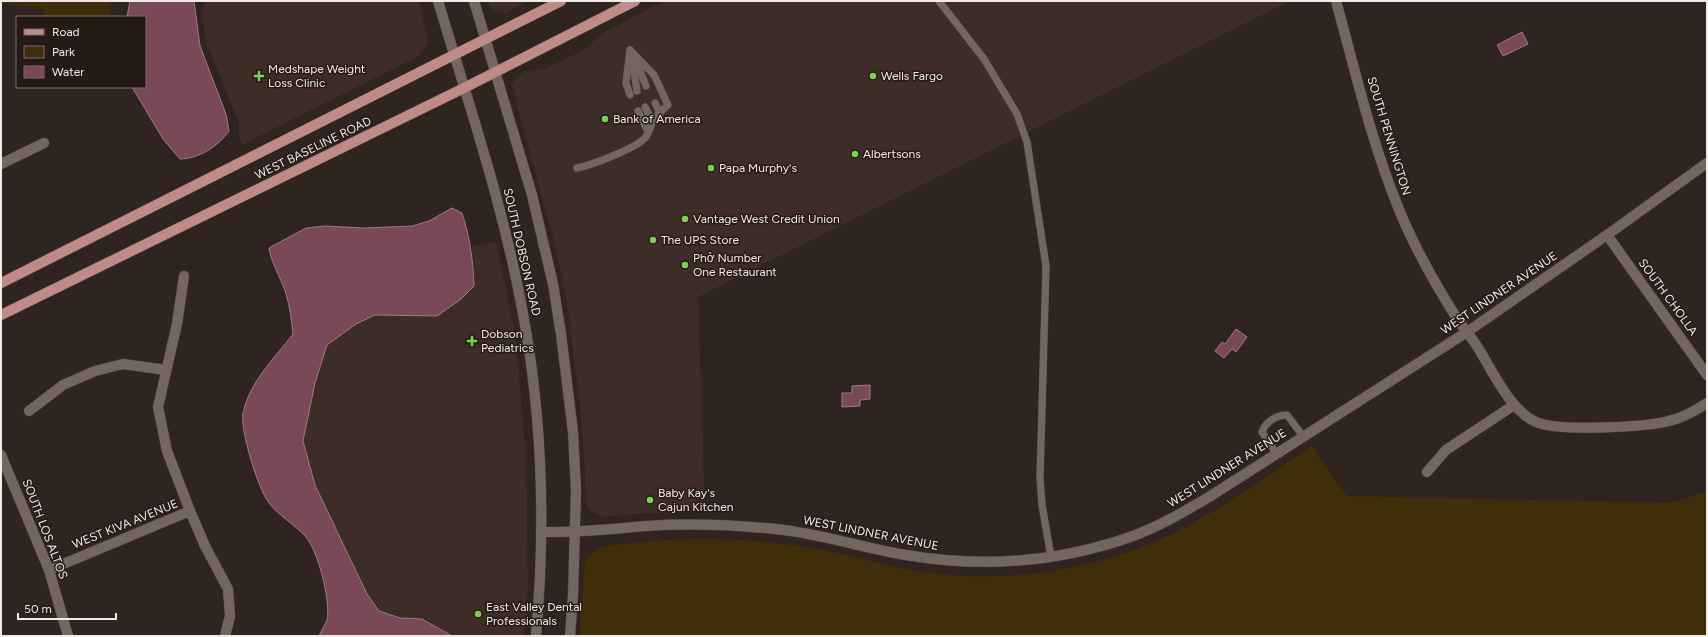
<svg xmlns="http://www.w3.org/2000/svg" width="1708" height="637" font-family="Figtree,sans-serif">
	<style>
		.built { fill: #3e2c26 }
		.green { fill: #402d0a }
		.water { fill: #7a4958; stroke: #9e7983 }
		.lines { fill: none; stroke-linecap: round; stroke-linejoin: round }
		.service-casing { stroke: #4c423e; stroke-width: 8 }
		.minor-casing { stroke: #4c423e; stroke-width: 11 }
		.tertiary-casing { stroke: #4c423e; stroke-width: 11 }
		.secondary-casing { stroke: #4c423e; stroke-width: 11 }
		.primary-casing { stroke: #4c423e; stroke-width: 11 }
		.service { stroke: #736560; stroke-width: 7 }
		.minor { stroke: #736560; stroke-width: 10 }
		.tertiary { stroke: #736560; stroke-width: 10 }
		.secondary { stroke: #736560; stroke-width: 10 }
		.primary { stroke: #bf8b88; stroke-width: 10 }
		.poi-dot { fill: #7dd154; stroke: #261a16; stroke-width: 1.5 }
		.labels { text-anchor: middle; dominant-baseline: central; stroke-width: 3; stroke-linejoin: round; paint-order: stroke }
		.poi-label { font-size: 12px; fill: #f2eae7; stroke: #261a16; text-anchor: start }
		.street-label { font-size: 12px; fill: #f2eae7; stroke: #261a16 }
	</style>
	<rect width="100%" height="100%" fill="#302420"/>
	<!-- built -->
	<path class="built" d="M204,1H419L428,39L425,48L417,57L242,145L239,137V123L206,43L203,20Z
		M486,1H529L504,13L493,10Z
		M664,1H1290L698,297L705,512L644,513L605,517L595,514L587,507L581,413L566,296L554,242L512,86L515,78L522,73L547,68L584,50L601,34Z
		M496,242L515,332L526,456L528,591L523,636H452L422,619L400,618L379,611L367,594L315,485L303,441L315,383L327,345L356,324L375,315L437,316L460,300L474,286L471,247Z"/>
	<!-- green -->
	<path class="green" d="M1,1H112L109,17H45L44,9L1,3Z
		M1311,446L1347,496L1671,503L1707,491V636H580L585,563C592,543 615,545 634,543C697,535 761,539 823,550C855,556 886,566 917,571C1003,585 1096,571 1174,533C1222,509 1267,477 1311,446Z"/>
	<!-- water -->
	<path class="water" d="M130,1H194L200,46L226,114L229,131C219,146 198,159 180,159L163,139L132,87H145V17H127Z
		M1522,32L1528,44L1503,56L1497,45Z
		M452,208L462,213C470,237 473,261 474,286L460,300L437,316L375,315L356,324L327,345L315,383L303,441L315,485L367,594L379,611L400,618L422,619L452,636H319C321,631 325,625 327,620C331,602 318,549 305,536C294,524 279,516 269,503C258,489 240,430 243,413C250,381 274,359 293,334C291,317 289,299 282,283C277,271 271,261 269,248L306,228L325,226L364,228L412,226L429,221Z
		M1236,329L1247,337L1236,352L1232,349L1224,358L1215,351L1222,342L1225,344Z
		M870,385V399L860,400V406L842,407V393H852V386Z"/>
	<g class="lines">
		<defs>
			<path id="service" d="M939,1L984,59L1017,114L1027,142L1046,266L1040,478L1042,505L1051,557
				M631,52L637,91
				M636,60L646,86
				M630,95L626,83L630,50
				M655,103L660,113
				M645,107L653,122
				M638,111L648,132
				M577,168C592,165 634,149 645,138C649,133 650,127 653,121C656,115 663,110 668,105L654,75L630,50
				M1276,453L1262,432C1266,421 1277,415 1287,415L1303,436"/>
			<path id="minor" d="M1336,1C1355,70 1371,141 1398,207C1413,245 1434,282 1456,317C1464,329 1473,339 1480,351C1494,374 1511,411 1536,422C1558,432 1645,427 1669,421C1683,418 1695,411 1707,403
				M1,164L44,143
				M1607,235L1707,375
				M184,276L177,324L158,407L167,451L190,511L205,546L228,589L230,616L225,636
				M29,411L63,385L95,371L123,364L166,370
				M1,455L49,570L68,636
				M1427,472L1446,450L1514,405
				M49,570L190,511"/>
			<path id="tertiary" d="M541,532C579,533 610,529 647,526C690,523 733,525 775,529C820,533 862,548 906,555C982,568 1060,562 1133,536C1160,526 1185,511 1209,497L1467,332L1607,235L1707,163"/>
			<path id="secondary" d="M438,1C470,108 506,214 525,325C543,427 545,533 536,636
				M474,1L532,195L553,284L561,334L573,432L576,490L573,595L570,636"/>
			<path id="primary" d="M1,283L561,1
				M1,315L464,88L635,1"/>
		</defs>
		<!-- service casing -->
		<use href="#service" class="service-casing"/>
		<!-- minor casing -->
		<use href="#minor" class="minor-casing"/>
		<!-- tertiary casing -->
		<use href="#tertiary" class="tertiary-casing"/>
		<!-- secondary casing -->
		<use href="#secondary" class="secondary-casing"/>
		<!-- primary casing -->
		<use href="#primary" class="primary-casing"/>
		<!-- service -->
		<use href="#service" class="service"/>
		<!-- minor -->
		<use href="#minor" class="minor"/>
		<!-- tertiary -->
		<use href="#tertiary" class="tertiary"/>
		<!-- secondary -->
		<use href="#secondary" class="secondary"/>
		<!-- primary -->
		<use href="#primary" class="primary"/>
	</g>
	<!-- markers -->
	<g class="poi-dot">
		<path d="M257 70h4v4h4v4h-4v4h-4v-4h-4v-4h4z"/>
		<circle cx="873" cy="76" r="4"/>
		<circle cx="605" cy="119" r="4"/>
		<circle cx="855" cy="154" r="4"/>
		<circle cx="711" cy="168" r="4"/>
		<circle cx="685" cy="219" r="4"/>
		<circle cx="653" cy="240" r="4"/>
		<circle cx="685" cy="265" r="4"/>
		<path d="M470 335h4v4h4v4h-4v4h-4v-4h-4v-4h4z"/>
		<circle cx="650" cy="500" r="4"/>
		<circle cx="478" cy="614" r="4"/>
	</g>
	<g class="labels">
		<!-- poi labels -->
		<g class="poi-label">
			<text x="268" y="69">Medshape Weight<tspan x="268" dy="14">Loss Clinic</tspan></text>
			<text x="881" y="76">Wells Fargo</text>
			<text x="613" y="119">Bank of America</text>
			<text x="863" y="154">Albertsons</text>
			<text x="719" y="168">Papa Murphy's</text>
			<text x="693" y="219">Vantage West Credit Union</text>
			<text x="661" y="240">The UPS Store</text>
			<text x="693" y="258">Phở Number<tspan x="693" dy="14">One Restaurant</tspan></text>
			<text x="481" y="334">Dobson<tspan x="481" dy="14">Pediatrics</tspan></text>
			<text x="658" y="493">Baby Kay's<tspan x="658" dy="14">Cajun Kitchen</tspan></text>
			<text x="486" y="607">East Valley Dental<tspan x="486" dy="14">Professionals</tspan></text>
		</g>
		<!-- street labels -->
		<g class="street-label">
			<text transform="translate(1389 136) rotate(73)">SOUTH PENNINGTON</text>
			<text transform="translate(313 148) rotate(-26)">WEST BASELINE ROAD</text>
			<text transform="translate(522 252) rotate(77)">SOUTH DOBSON ROAD</text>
			<text transform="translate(1499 293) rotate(-34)">WEST LINDNER AVENUE</text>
			<text transform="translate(1668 297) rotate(54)">SOUTH CHOLLA</text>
			<text transform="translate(1227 468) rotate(-32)">WEST LINDNER AVENUE</text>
			<text transform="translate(125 524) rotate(-22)">WEST KIVA AVENUE</text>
			<text transform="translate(45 529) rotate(69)">SOUTH LOS ALTOS</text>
			<text transform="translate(871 533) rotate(11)">WEST LINDNER AVENUE</text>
		</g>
	</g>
	<!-- border -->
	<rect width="1708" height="637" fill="none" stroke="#f2eae7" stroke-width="4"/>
	<!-- legend -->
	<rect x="16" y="16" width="130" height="72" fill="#261a16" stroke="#786d6a"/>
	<rect x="24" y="29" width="20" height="6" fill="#bf8b88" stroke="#786d6a"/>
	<text x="52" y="36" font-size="12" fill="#f2eae7">Road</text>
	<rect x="24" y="46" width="20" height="12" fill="#402d0a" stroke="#786d6a"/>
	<text x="52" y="56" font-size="12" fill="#f2eae7">Park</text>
	<rect x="24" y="66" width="20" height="12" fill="#7a4958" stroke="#786d6a"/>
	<text x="52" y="76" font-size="12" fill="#f2eae7">Water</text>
	<!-- scale -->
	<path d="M18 613v6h98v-6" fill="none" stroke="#f2eae7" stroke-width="2"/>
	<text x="24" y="613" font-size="12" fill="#f2eae7" stroke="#261a16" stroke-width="3" paint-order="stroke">50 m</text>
</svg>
